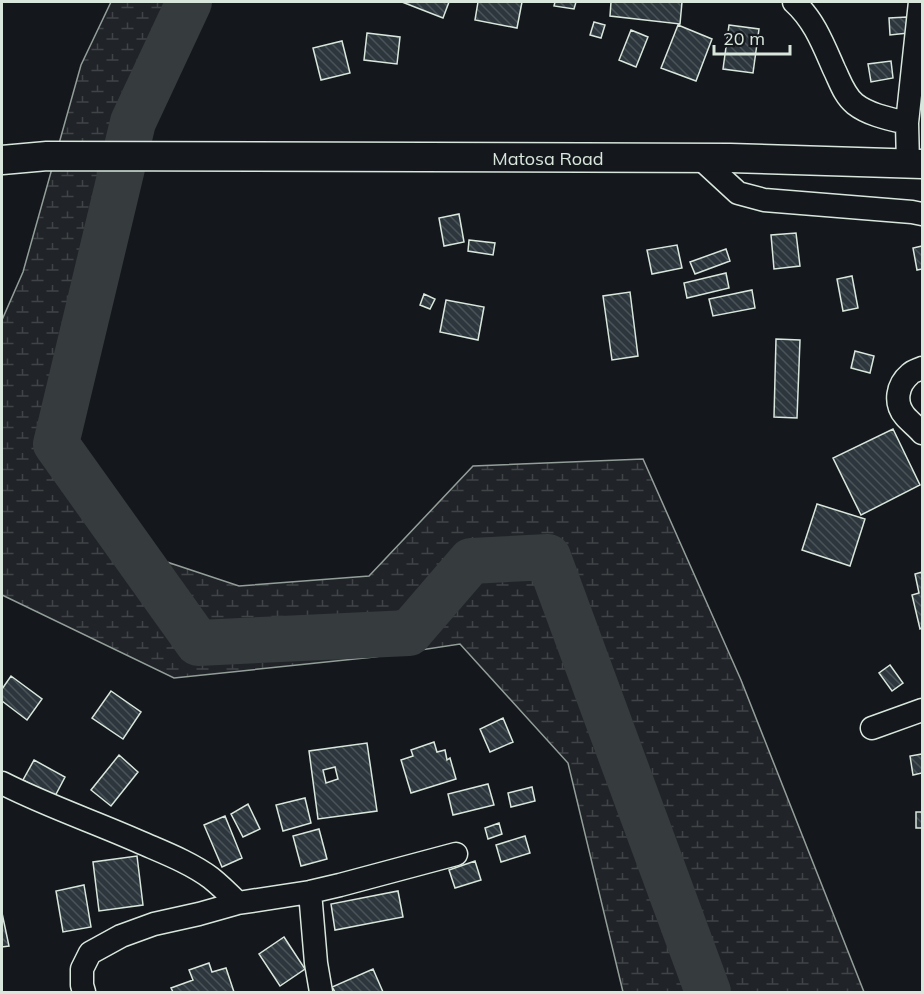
<svg xmlns="http://www.w3.org/2000/svg" width="924" height="994" font-family="Mulish,sans-serif">
	<style>
		.wetland { fill: url(#wetland-marsh); stroke: #939e99; stroke-width: 1.5 }
		.lines { fill: none; stroke-linecap: round; stroke-linejoin: round }
		.river { stroke: #363b3e; stroke-width: 46 }
		.building { fill: url(#building-back-hatch); stroke: #d8e6dc; stroke-width: 1.5; fill-rule: evenodd }
		.minor-casing { stroke: #d8e6dc; stroke-width: 25 }
		.tertiary-casing { stroke: #d8e6dc; stroke-width: 31 }
		.minor { stroke: #14181c; stroke-width: 22 }
		.tertiary { stroke: #14181c; stroke-width: 28 }
		.labels { text-anchor: middle; dominant-baseline: central; stroke-width: 4.5; stroke-linejoin: round; paint-order: stroke }
		.street-label { font-size: 18px; fill: #d8e6dc; stroke: #14181c }
	</style>
	<defs>
		<pattern id="wetland-marsh" width="20" height="14" patternUnits="userSpaceOnUse" patternTransform="scale(1.5)"><rect width="20" height="14" fill="#202428"/><path d="M1 5h8M5 5V1M11 12h8M15 12V8" fill="none" stroke="#404447"/></pattern>
		<pattern id="building-back-hatch" width="6" height="6" patternUnits="userSpaceOnUse" patternTransform="scale(1.5)"><rect width="6" height="6" fill="#2c363c"/><path d="M-1 5l2 2M0 0l6 6M5-1l2 2" fill="none" stroke="#4a5358"/></pattern>
	</defs>
	<rect width="100%" height="100%" fill="#14181c"/>
	<!-- wetland -->
	<path class="wetland" d="M111,2H196L83,287L53,409L155,558L239,586L369,576L473,466L643,459L741,680L864,992H623L568,763L460,644L374,657L174,678L2,595V320L23,272L81,65Z"/>
	<g class="lines">
		<!-- river -->
		<path class="river" d="M189,2L133,122L56,444L198,643L409,633L471,561L548,557L708,992"/>
	</g>
	<!-- building -->
	<path class="building" d="M402,2H449L443,18Z
		M478,2H522L517,28L475,20Z
		M555,2H576L574,9L554,6Z
		M611,2H682L680,24L610,16Z
		M907,17L908,33L890,35L889,18Z
		M594,22L605,25L601,38L590,35Z
		M678,25L712,39L696,81L661,68Z
		M729,25L759,29L753,73L723,69Z
		M631,30L648,37L636,67L619,60Z
		M367,33L400,37L397,64L364,60Z
		M342,41L350,73L321,80L313,48Z
		M891,61L893,78L871,82L868,64Z
		M459,214L464,242L444,246L439,218Z
		M796,233L800,266L774,269L771,235Z
		M469,240L495,243L493,255L468,251Z
		M677,245L682,268L652,274L647,250Z
		M922,246V269L917,270L913,248Z
		M726,249L730,261L695,274L690,262Z
		M726,273L729,288L687,298L684,283Z
		M852,276L858,308L843,311L837,279Z
		M752,290L755,308L713,316L709,299Z
		M630,292L638,356L612,360L603,296Z
		M424,294L435,299L430,309L420,305Z
		M446,300L484,307L478,340L440,332Z
		M776,339L800,340L797,418L774,417Z
		M855,351L874,356L870,373L851,368Z
		M893,429L920,485L861,515L833,458Z
		M817,504L865,519L850,566L802,550Z
		M922,572V628L920,629L912,595L919,593L915,574Z
		M890,665L903,683L892,691L879,673Z
		M11,676L42,699L27,720L2,701V689Z
		M111,691L141,712L123,739L92,718Z
		M503,718L513,742L490,752L480,729Z
		M434,742L437,752L445,750L447,760L450,758L456,779L411,793L401,760L413,756L411,750Z
		M367,743L377,811L318,819L309,751ZM335,767L338,779L326,783L323,770Z
		M922,754V773L913,775L910,756Z
		M119,755L138,772L111,806L91,790Z
		M34,760L65,777L54,798L23,780Z
		M488,784L494,805L453,815L448,794Z
		M532,787L535,801L511,807L508,793Z
		M305,798L311,823L283,831L276,805Z
		M248,804L260,829L243,837L231,814Z
		M916,812H922V828H916Z
		M225,816L242,858L222,867L204,825Z
		M499,823L502,834L488,839L485,828Z
		M319,829L327,859L301,866L293,836Z
		M525,836L530,853L501,862L496,845Z
		M137,856L143,905L99,911L93,862Z
		M475,861L481,880L455,888L449,870Z
		M84,885L91,927L63,932L56,891Z
		M398,891L403,917L335,930L331,904Z
		M2,913L9,946L2,947Z
		M284,937L305,969L280,986L259,954Z
		M209,963L212,972L226,968L234,992H173L171,988L193,980L189,970Z
		M373,969L383,992H335L332,987Z"/>
	<g class="lines">
		<defs>
			<path id="minor" d="M794,2C814,20 823,44 834,69C840,81 844,95 855,104C869,115 890,119 907,123
				M700,158L738,193L764,200L912,212L922,214
				M908,164L907,123L920,2
				M922,368C918,370 913,371 910,374C897,385 894,403 905,416C910,422 917,427 922,433
				M872,728L922,710
				M2,783C47,806 95,822 142,843C165,853 191,863 211,878C221,886 230,895 238,903
				M310,892L316,963L321,992
				M84,992L82,985V969L90,953L121,936L154,924L199,914L238,903L310,892L340,885L456,854"/>
			<path id="tertiary" d="M2,160L47,156L730,158L922,164"/>
		</defs>
		<!-- minor casing -->
		<use href="#minor" class="minor-casing"/>
		<!-- tertiary casing -->
		<use href="#tertiary" class="tertiary-casing"/>
		<!-- minor -->
		<use href="#minor" class="minor"/>
		<!-- tertiary -->
		<use href="#tertiary" class="tertiary"/>
	</g>
	<g class="labels">
		<!-- street labels -->
		<g class="street-label">
			<text x="548" y="158">Matosa Road</text>
		</g>
	</g>
	<!-- border -->
	<rect width="924" height="994" fill="none" stroke="#d8e6dc" stroke-width="6"/>
	<!-- scale -->
	<path d="M714 45v9h76v-9" fill="none" stroke="#d8e6dc" stroke-width="3"/>
	<text x="723" y="45" font-size="18" fill="#d8e6dc" stroke="#14181c" stroke-width="4.5" paint-order="stroke">20 m</text>
</svg>
